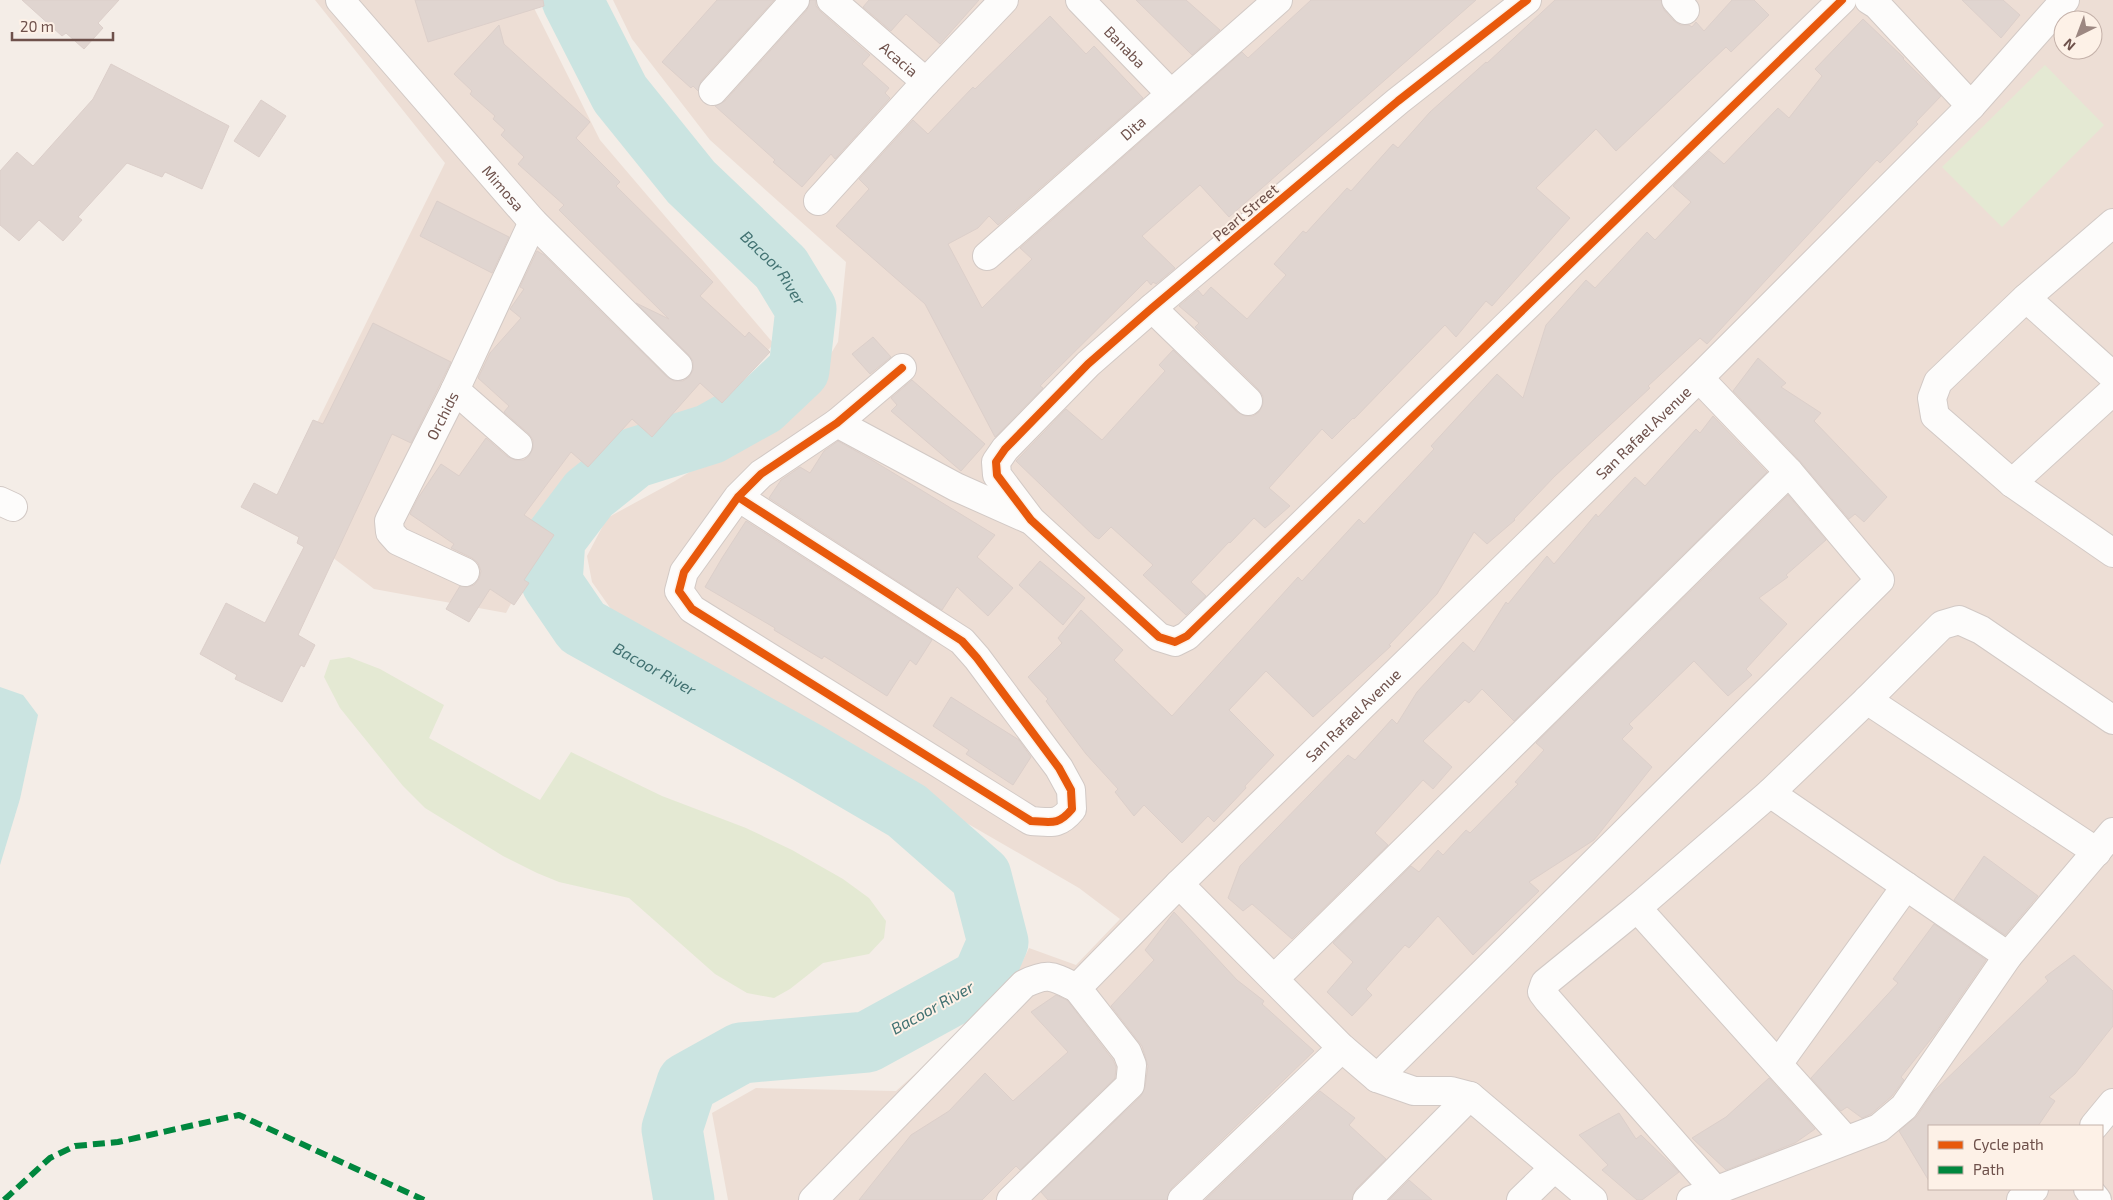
<svg xmlns="http://www.w3.org/2000/svg" width="2113" height="1200" font-family="'Exo 2',sans-serif">
	<style>
		.residential { fill: #edded5; fill-rule: evenodd }
		.green { fill: #e4e9d3 }
		.water { fill: #cbe4e1 }
		.lines { fill: none; stroke-linecap: round; stroke-linejoin: round }
		.river { stroke: #cbe4e1; stroke-width: 61 }
		.building { fill: #e0d5d0; stroke: #dccfca }
		.minor-casing { stroke: #d2c9c5; stroke-width: 30 }
		.minor { stroke: #fdfcfb; stroke-width: 28 }
		.quiet { stroke: #00873e; stroke-width: 6; stroke-dasharray: 12 6; stroke-linecap: butt }
		.cycleway-casing { stroke: #fdf1e7; stroke-width: 11 }
		.cycleway { stroke: #e8590c; stroke-width: 8 }
		.labels { text-anchor: middle; dominant-baseline: central; stroke-width: 4; stroke-linejoin: round; paint-order: stroke }
		.street-label { font-size: 15px; fill: #6e514b; stroke: #fdf1e7 }
		.water-label { font-size: 16px; font-style: italic; fill: #427272; stroke: #fdf1e7 }
	</style>
	<rect width="100%" height="100%" fill="#f4ede7"/>
	<!-- residential -->
	<path class="residential" d="M315,0H530L600,140L774,344L722,396L583,468L506,613L374,589L273,512L445,163Z
		M613,0H2113V1200H728L712,1113L756,1088L896,1091L990,1007L1012,983L1029,948L1076,965L1120,919L1079,888L790,721L625,629L592,582L587,556L607,518L675,481L757,431L813,383L838,342L846,262L710,140L632,39ZM2063,20H2093V50H2063ZM1929,1126H2102V1189H1929Z"/>
	<!-- green -->
	<path class="green" d="M2045,65L2104,125L2002,227L1942,167Z
		M349,657L380,669L444,705L429,738L540,800L571,752L662,796L746,828L792,850L843,879L869,898L886,921L884,938L869,954L823,963L790,989L774,998L747,993L715,974L629,898L559,882L537,873L503,856L425,808L403,786L340,708L324,677L330,660Z"/>
	<!-- water -->
	<path class="water" d="M0,687L23,695L38,715L20,799L0,865Z"/>
	<g class="lines">
		<!-- river -->
		<path class="river" id="s1" d="M572,0L620,94L691,182L781,268L806,309L799,370L762,405L710,434L634,458L589,494L555,539L552,583L582,627L808,753L907,811L981,876L998,942L982,979L867,1042L741,1053L687,1083L672,1129L684,1200"/>
	</g>
	<!-- building -->
	<path class="building" d="M22,0H119L98,23L103,28L84,49L66,33L62,36Z
		M415,0H543L544,6L428,42Z
		M717,0H774L701,81L698,91L693,86L691,88L662,62Z
		M810,0H816V6L821,12L870,55L862,64L889,88L885,93L890,98L835,159L831,154L802,187L773,162L775,160L715,106L725,101L807,10Z
		M869,0H979L940,44L906,14L891,31L863,7Z
		M1136,0H1186L1220,30L1192,55Z
		M1311,0H1476L1229,217L1200,185L1142,236L1175,268L1156,284L1153,282L1151,285L1147,280L1040,386L1043,388L995,437L925,304L836,226L869,189L859,179L913,120L928,134L973,87L975,89L1050,16L1086,54L1094,46L1143,98L998,225L989,216L978,228L948,244L982,308L1032,259L1020,248L1242,52L1248,58Z
		M1555,0H1661L1664,10L1674,21L1680,25H1689L1692,27L1696,22L1704,31L1732,0H1754L1769,15L1731,52L1726,47L1616,151L1596,129L1536,188L1570,218L1492,306L1486,301L1456,337L1445,325L1354,419L1353,418L1332,439L1322,429L1269,488L1290,506L1265,528L1254,518L1230,543L1229,542L1191,582L1206,596L1186,615L1143,575L1153,565L1111,527L1099,539L1095,537L1016,461L1066,409L1102,440L1165,371L1159,365L1173,350L1237,412L1245,416H1253L1259,412L1263,404V396L1259,390L1195,327L1199,323L1179,306L1198,290L1203,296L1211,287L1247,319L1286,275L1274,264L1303,231L1306,233L1347,188L1351,191L1393,144L1398,148L1430,112L1486,62L1487,63Z
		M1962,0H2003L2020,15L2001,38Z
		M1863,19L1904,58L1903,59L1941,96L1916,122L1918,124L1880,163L1877,160L1707,344L1700,338L1648,386L1650,388L1555,476L1514,519L1515,520L1487,544L1474,532L1437,594L1389,645L1391,646L1313,717L1266,671L1229,710L1274,755L1245,786L1246,788L1214,822L1208,816L1182,843L1144,805L1134,816L1115,792L1118,789L1086,754L1046,701L1048,699L1028,677L1062,643L1058,638L1081,610L1123,650L1114,660L1172,716L1298,577L1302,581L1359,519L1364,524L1434,449L1431,446L1497,374L1523,398L1546,325L1586,280L1595,288L1647,232L1655,240L1691,202L1673,186L1709,151L1724,164L1778,108L1789,118L1822,76L1815,69Z
		M499,25L504,44L590,122L576,138L620,182L616,186L713,282L700,296L745,337L749,332L770,352L722,403L700,383L652,437L632,419L588,467L571,452L524,515L554,535L524,580L529,583L514,605L490,589L469,622L446,609L460,586L467,587L474,585L479,579L481,571L478,563L472,558L451,548L454,544L410,514L418,498L441,464L459,476L486,438L508,457L515,460H524L529,456L533,448V440L529,434L504,412L509,406L478,378L490,353L521,318L510,309L524,289L520,287L537,251L544,255L667,377L674,381H683L689,377L693,370V361L689,355L636,303L669,319L559,210L564,205L518,164L524,157L501,135L505,130L493,119L495,116L470,94L472,91L454,74Z
		M111,64L229,126L202,189L165,172L162,177L127,163L78,217L82,220L63,241L39,220L19,241L0,225V171L17,152L33,166L93,99Z
		M261,100L286,116L259,157L234,141Z
		M437,201L509,237L492,273L420,236Z
		M373,323L451,362L411,443L392,434L298,635L315,645L304,667L301,665L282,702L235,679L237,675L200,654L226,603L265,623L304,547L297,543L299,537L241,507L254,483L277,495L313,420L323,424Z
		M873,337L891,357L870,374L852,354Z
		M1758,358L1786,383L1781,387L1821,413L1814,421L1887,497L1864,522L1855,514L1849,519L1800,461L1733,391Z
		M912,380L985,444L961,471L891,411L897,405L891,398Z
		M1713,416L1767,472L1514,721L1482,689L1469,703L1465,700L1423,741L1452,767L1433,789L1423,780L1375,833L1388,845L1292,939L1252,904L1243,911L1228,898L1240,866L1348,755L1355,760L1392,719L1397,724L1417,692L1463,642L1474,652L1506,602L1508,604L1547,556L1554,564L1596,514L1598,517L1635,477L1645,486L1696,429L1700,433Z
		M838,441L872,460L995,535L977,557L1013,588L988,616L957,587L942,610L769,498L781,480L800,467L810,473L824,451Z
		M1788,495L1826,540L1786,575L1788,577L1759,598L1787,624L1746,669L1752,675L1728,696L1694,661L1629,724L1633,728L1622,739L1652,767L1594,840L1529,882L1539,891L1473,955L1438,916L1409,948L1405,945L1366,989L1372,995L1352,1016L1327,992L1353,962L1333,943L1411,866L1419,872L1438,850L1443,855L1466,830L1470,833L1518,784L1515,782L1544,750L1536,743Z
		M746,521L932,640L916,665L910,660L887,696L824,656L822,659L774,630L775,628L705,587L722,558Z
		M1040,561L1085,598L1063,625L1019,585Z
		M951,697L1019,740L1031,757L1013,785L966,754L969,750L933,726Z
		M1984,856L2038,896L2005,935L1954,900Z
		M1174,912L1237,980L1264,1001L1262,1004L1314,1051L1171,1189L1167,1200H1048L1041,1192L1141,1096L1145,1087L1148,1066L1142,1046L1111,1006L1154,960L1145,950Z
		M1934,924L1986,960L1935,1034L1901,1077L1904,1080L1892,1096L1871,1114L1862,1118L1847,1107L1841,1111L1811,1078L1898,983L1893,979Z
		M2074,955L2113,991V1026L2075,1074L2049,1097L2055,1101L2038,1126H1929V1181L1899,1131L1917,1116L1933,1092L2048,981L2045,977Z
		M1056,995L1067,1000L1113,1060L1116,1067L1115,1078L1020,1170L1016,1166L982,1200H859L911,1135L949,1111L985,1073L1013,1101L1068,1052L1031,1012Z
		M1769,1078L1815,1129L1795,1143L1726,1170L1692,1138L1726,1117Z
		M1320,1091L1355,1118L1349,1125L1386,1159L1356,1189L1352,1200H1205Z
		M1619,1113L1636,1139L1641,1135L1679,1172L1642,1200H1637L1602,1170L1608,1165L1579,1135Z
		M1409,1180L1432,1200H1389Z"/>
	<g class="lines">
		<defs>
			<g id="minor">
				<path id="s2" d="M340,0L533,222L678,366"/>
				<path id="s3" d="M831,0L926,82L1004,0"/>
				<path id="s4" d="M1080,0L1170,93"/>
				<path d="M1527,0L1398,101L1152,308L1088,364L1005,449L996,462L997,475L1031,520L1159,637L1175,642L1187,636L1842,0"/>
				<path d="M1676,0L1685,10"/>
				<path d="M1869,0L1877,5L1971,106L2065,0"/>
				<path d="M713,91L795,0"/>
				<path d="M818,201L926,82"/>
				<path d="M2113,223L2026,298L1938,382L1932,398L1935,416L2012,483L2113,553"/>
				<path id="s5" d="M987,256L1278,0"/>
				<path d="M2026,298L2113,376"/>
				<path d="M1152,308L1248,401"/>
				<path d="M455,390L518,445"/>
				<path d="M837,423L956,487L1028,519"/>
				<path d="M2012,483L2113,391"/>
				<path d="M738,497L962,641L977,658L1059,768L1071,790L1072,809C1058,826 1051,822 1031,821L692,609L679,591L684,572L738,497L761,474L837,423L902,368"/>
				<path d="M0,501L13,507"/>
				<path id="s6" d="M465,572L398,541L390,532L389,521L455,390L533,222"/>
				<path d="M1867,700L2097,852"/>
				<path d="M1770,793L2008,956"/>
				<path d="M1179,884L1342,1048L1377,1078L1880,580L1789,472L1699,378"/>
				<path d="M1637,908L1846,1140"/>
				<path d="M1274,979L1789,472"/>
				<path d="M1778,1064L1906,886"/>
				<path d="M1377,1078L1414,1091H1451L1470,1096L1593,1200"/>
				<path d="M2094,1126L2113,1103"/>
				<path d="M2088,1189L2097,1200"/>
				<path d="M1715,1190L1548,1000L1542,992L1545,983L1637,908L1770,793L1867,700L1942,625L1959,620L1981,630L2113,720"/>
				<path d="M813,1200L1024,984C1049,972 1052,976 1077,988"/>
				<path id="s7" d="M1011,1200L1130,1085L1132,1065L1127,1052L1077,988L1179,884L1699,378L1971,106"/>
				<path d="M1182,1200L1342,1048"/>
				<path d="M1367,1200L1470,1096"/>
				<path d="M1521,1200L1554,1168"/>
				<path d="M1691,1200L1879,1128L1904,1107L2008,956L2113,832"/>
				<path d="M2021,1200L2034,1189"/>
			</g>
		</defs>
		<!-- minor casing -->
		<use href="#minor" class="minor-casing"/>
		<!-- minor -->
		<use href="#minor" class="minor"/>
		<!-- quiet -->
		<path class="quiet" d="M4,1200L50,1158L75,1146L118,1142L239,1115L424,1200"/>
		<defs>
			<path id="cycleway" d="M1527,0L1398,101L1152,308L1088,364L1005,449L996,462L997,475L1031,520L1159,637L1175,642L1187,636L1842,0
				M738,497L962,641L977,658L1059,768L1071,790L1072,809C1058,826 1051,822 1031,821L692,609L679,591L684,572L738,497L761,474L837,423L902,368"/>
		</defs>
		<!-- cycleway casing -->
		<use href="#cycleway" class="cycleway-casing"/>
		<!-- cycleway -->
		<use href="#cycleway" class="cycleway"/>
	</g>
	<g class="labels">
		<!-- street labels -->
		<g class="street-label">
			<text stroke="none"><textPath href="#s4" startOffset="65">Banaba</textPath></text>
			<text stroke="none"><textPath href="#s3" startOffset="90">Acacia</textPath></text>
			<text stroke="none"><textPath href="#s5" startOffset="194">Dita</textPath></text>
			<text stroke="none"><textPath href="#s2" startOffset="249">Mimosa</textPath></text>
			<text transform="translate(1245 212) rotate(-40)">Pearl Street</text>
			<text stroke="none"><textPath href="#s6" startOffset="215">Orchids</textPath></text>
			<text stroke="none"><textPath href="#s7" startOffset="1074">San Rafael Avenue</textPath></text>
			<text stroke="none"><textPath href="#s7" startOffset="669">San Rafael Avenue</textPath></text>
		</g>
		<!-- water labels -->
		<g class="water-label">
			<text stroke="none"><textPath href="#s1" startOffset="338">Bacoor River</textPath></text>
			<text stroke="none"><textPath href="#s1" startOffset="938">Bacoor River</textPath></text>
			<text transform="translate(932 1007) rotate(-29)">Bacoor River</text>
		</g>
	</g>
	<!-- legend -->
	<rect x="1928" y="1125" width="175" height="65" fill="#fdf1e7" stroke="#c4b1a9"/>
	<rect x="1938" y="1141" width="25" height="8" fill="#e8590c" stroke="#c4b1a9"/>
	<text x="1973" y="1150" font-size="15" fill="#6e514b">Cycle path</text>
	<rect x="1938" y="1166" width="25" height="8" fill="#00873e" stroke="#c4b1a9"/>
	<text x="1973" y="1175" font-size="15" fill="#6e514b">Path</text>
	<!-- north arrow -->
	<g transform="translate(2078 35) rotate(222)"><circle r="24" fill="#fdf1e7" stroke="#c4b1a9"/>
	<path d="M0-4L9 19L0 12L-9 19Z" fill="#9d8882"/>
	<text y="-8" font-size="14" font-weight="bold" text-anchor="middle" fill="#6e514b">N</text>
	</g>
	<!-- scale -->
	<path d="M12 32v8h101v-8" fill="none" stroke="#6e514b" stroke-width="2.5"/>
	<text x="20" y="32" font-size="15" fill="#6e514b" stroke="#fdf1e7" stroke-width="4" paint-order="stroke">20 m</text>
</svg>
